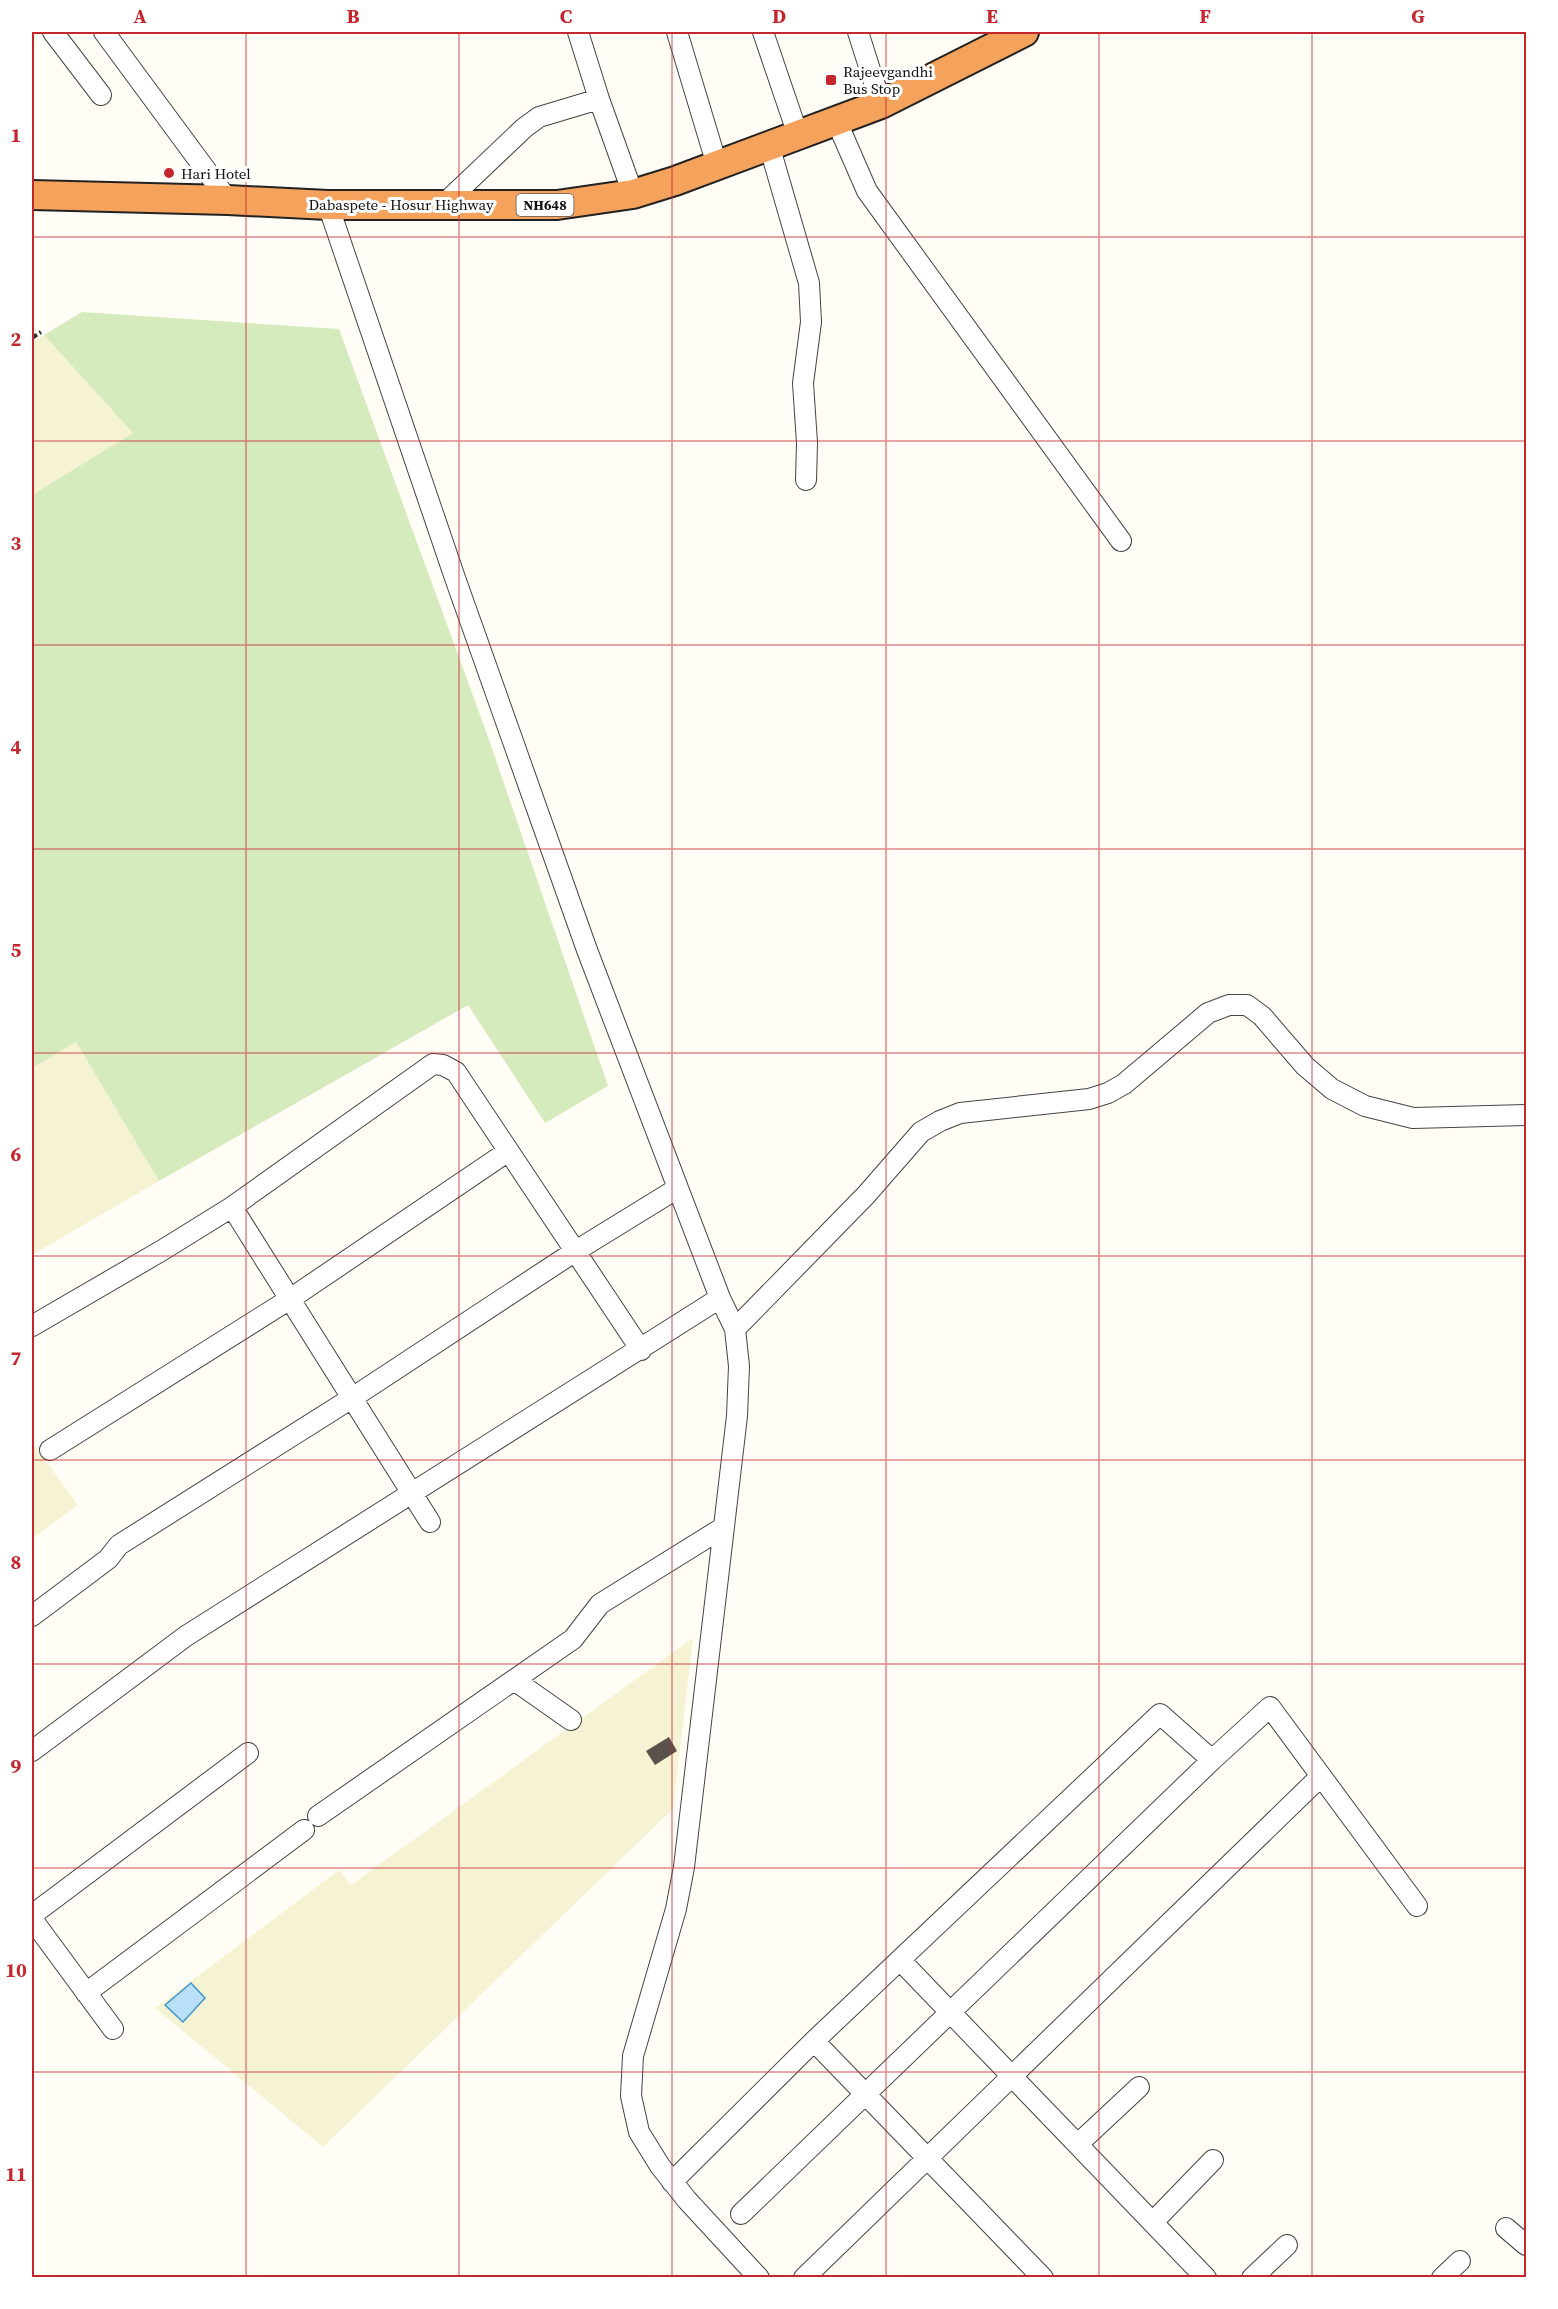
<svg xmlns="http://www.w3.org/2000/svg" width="1558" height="2309" font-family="'Source Serif 4',serif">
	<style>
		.farmland { fill: #f6f3d4 }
		.green { fill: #d5ebbd }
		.water { fill: #b9e0f7; stroke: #3f96cf; stroke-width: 1.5 }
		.building { fill: #5a524d }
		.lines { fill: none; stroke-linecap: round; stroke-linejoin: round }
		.minor-casing { stroke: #444; stroke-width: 22 }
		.highway-casing { stroke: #222; stroke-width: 32 }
		.path { stroke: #333; stroke-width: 4; stroke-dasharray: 6 3; stroke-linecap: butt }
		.minor { stroke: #fff; stroke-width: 20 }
		.highway { stroke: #f5a25d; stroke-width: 28 }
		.grid { fill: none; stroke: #c4262e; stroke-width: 1.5; stroke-opacity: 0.55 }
		.poi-dot { fill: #c4262e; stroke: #fff; stroke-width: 2 }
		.labels { text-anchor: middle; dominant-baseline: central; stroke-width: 6; stroke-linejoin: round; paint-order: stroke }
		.shield { fill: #fff; stroke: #585858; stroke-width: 1.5 }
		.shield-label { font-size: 14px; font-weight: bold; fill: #111 }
		.poi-label { font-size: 15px; fill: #111; stroke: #fff; text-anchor: start }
		.street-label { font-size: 15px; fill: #111; stroke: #fff }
		.neatline { fill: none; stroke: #c4262e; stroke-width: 2 }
		.grid-label { font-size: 20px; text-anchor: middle; font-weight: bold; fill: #c4262e }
	</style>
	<rect width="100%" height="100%" fill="#fffdf5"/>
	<!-- farmland -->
	<path class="farmland" d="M44,335L133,433L32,495V342Z
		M76,1042L159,1181L32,1255V1068Z
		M32,1442L78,1505L32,1539Z
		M693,1638L673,1809L323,2147L155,2008L339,1870L351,1885Z"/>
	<!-- green -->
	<path class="green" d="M82,312L339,329L487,734L608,1086L545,1123L468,1005L159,1181L76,1042L32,1068V495L133,433L44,335Z"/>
	<!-- water -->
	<path class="water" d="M191,1983L205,1998L183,2022L165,2005Z"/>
	<!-- building -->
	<path class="building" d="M669,1737L677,1751L655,1765L646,1751Z"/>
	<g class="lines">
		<defs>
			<path id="minor" d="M53,32L101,95
				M104,32L228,200
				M578,32L599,99L633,194
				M677,32L717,165
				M763,32L798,135
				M858,32L881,104
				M836,120L867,191L1121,541
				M769,145L809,283L811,322L803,383L807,443L806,480
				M328,205L455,578L587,950L720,1298L735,1329L739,1366L737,1416L684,1867L676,1909L633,2056L631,2096L639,2132L660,2166L687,2200L759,2278
				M443,205L524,128L539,117L599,99
				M232,1207L430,1522
				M32,1326L161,1251L232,1207L433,1064L443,1065L456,1072L641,1350
				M735,1329L866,1195L921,1132L940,1121L960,1113L1089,1099L1108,1093L1124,1084L1208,1013L1229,1005H1247L1262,1016L1305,1066L1332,1089L1365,1106L1413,1118L1526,1115
				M50,1450L290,1299L507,1152
				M32,1616L108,1559L119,1545L352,1398L574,1252L678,1188
				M514,1680L571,1720
				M32,1751L186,1636L720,1298
				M318,1816L573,1639L600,1604L724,1527
				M32,1915L248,1753
				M32,1919L113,2029
				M900,1960L1206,2278
				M86,1993L304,1830
				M814,2041L1043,2278
				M1078,2144L1139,2087
				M672,2182L814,2041L1160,1714L1212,1760
				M741,2214L1212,1760L1270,1707L1417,1906
				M1153,2222L1213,2160
				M1506,2228L1526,2245
				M804,2278L1321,1776
				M1252,2278L1287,2245
				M1442,2278L1460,2261"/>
			<path id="highway" d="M32,195L228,200L328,205H557L633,194L675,181L881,104L1024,32"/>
		</defs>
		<!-- minor casing -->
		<use href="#minor" class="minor-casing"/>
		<!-- highway casing -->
		<use href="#highway" class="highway-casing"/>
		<!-- path -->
		<path class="path" d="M32,338L41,332"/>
		<!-- minor -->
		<use href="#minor" class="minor"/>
		<!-- highway -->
		<use href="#highway" class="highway"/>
	</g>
	<!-- grid -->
	<path class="grid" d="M246,32V2278M459,32V2278M672,32V2278M886,32V2278M1099,32V2278M1312,32V2278M32,237H1526M32,441H1526M32,645H1526M32,849H1526M32,1053H1526M32,1256H1526M32,1460H1526M32,1664H1526M32,1868H1526M32,2072H1526"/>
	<!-- markers -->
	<g class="poi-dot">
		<rect x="825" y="74" width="12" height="12" rx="3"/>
		<circle cx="169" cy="173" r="6"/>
	</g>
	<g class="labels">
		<!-- shield labels -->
		<rect class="shield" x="516.5" y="194" width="57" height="22" rx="4.5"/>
		<g class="shield-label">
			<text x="545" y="205">NH648</text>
		</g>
		<!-- poi labels -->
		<g class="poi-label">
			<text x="843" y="71">Rajeevgandhi<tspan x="843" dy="17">Bus Stop</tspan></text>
			<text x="181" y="173">Hari Hotel</text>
		</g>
		<!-- street labels -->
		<g class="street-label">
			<text x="401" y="204">Dabaspete - Hosur Highway</text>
		</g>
	</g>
	<!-- border -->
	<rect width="1558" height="2309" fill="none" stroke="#ffffff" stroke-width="66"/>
	<rect x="33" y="33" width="1492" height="2243" class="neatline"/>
	<g class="grid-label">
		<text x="140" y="23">A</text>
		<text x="353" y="23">B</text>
		<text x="566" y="23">C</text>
		<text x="779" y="23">D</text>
		<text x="992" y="23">E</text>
		<text x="1205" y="23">F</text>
		<text x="1418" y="23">G</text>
		<text x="16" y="142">1</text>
		<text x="16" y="346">2</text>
		<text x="16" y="550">3</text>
		<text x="16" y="754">4</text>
		<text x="16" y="957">5</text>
		<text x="16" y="1161">6</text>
		<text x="16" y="1365">7</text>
		<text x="16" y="1569">8</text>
		<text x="16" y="1773">9</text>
		<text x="16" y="1977">10</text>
		<text x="16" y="2181">11</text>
	</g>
</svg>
